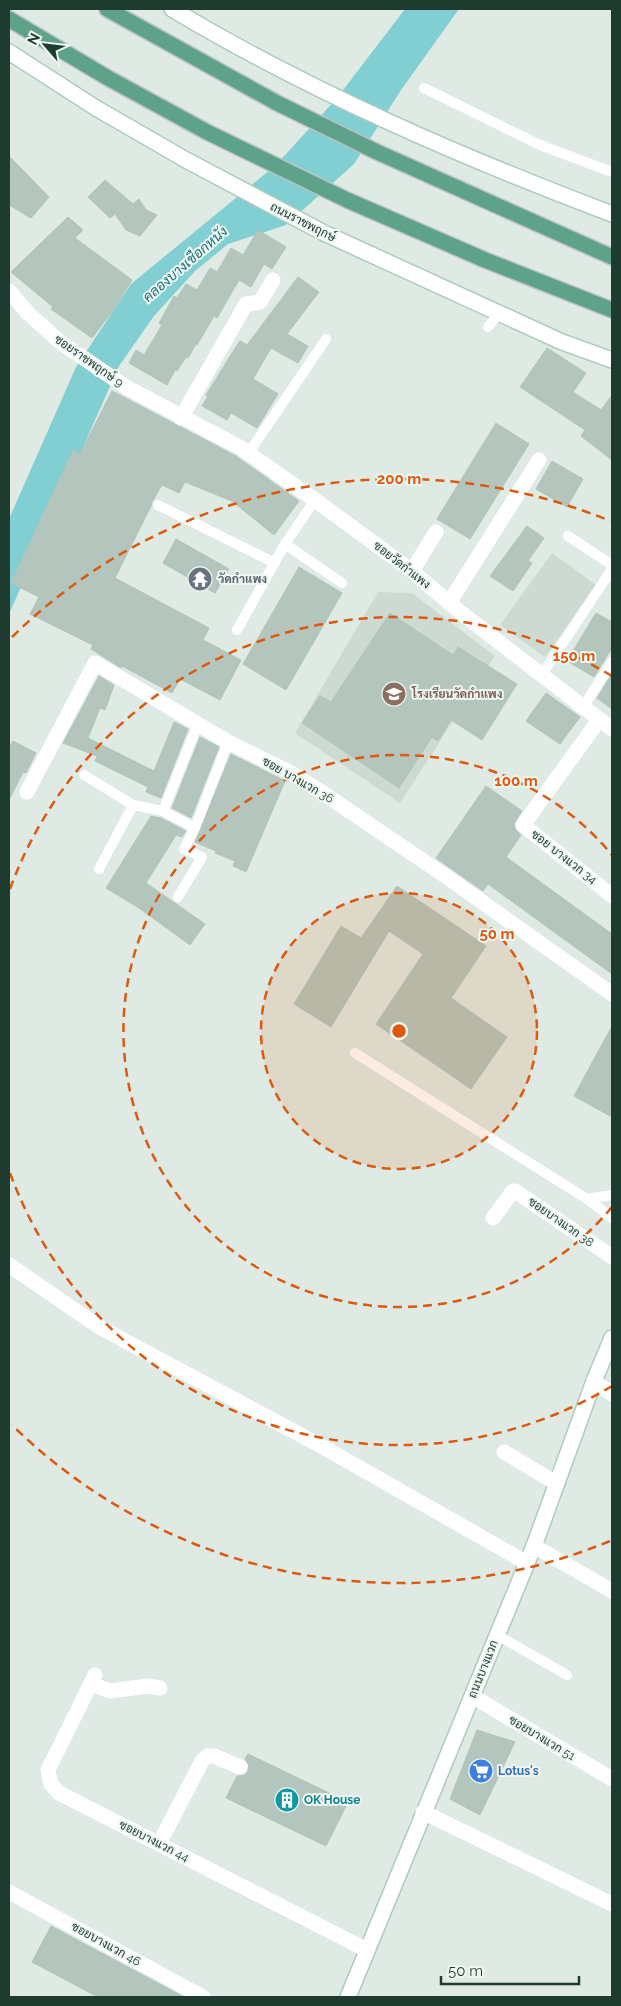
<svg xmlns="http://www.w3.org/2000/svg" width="621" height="2006" font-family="Raleway,Sarabun,sans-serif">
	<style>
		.built { fill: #ccdad2 }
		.water { fill: #82cfd3 }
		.building { fill: #b3c5bc; stroke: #b0c4ba }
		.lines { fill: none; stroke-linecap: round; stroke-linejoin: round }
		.secondary-casing { stroke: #b0cbbe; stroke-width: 18 }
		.primary-casing { stroke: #bcc4c1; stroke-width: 18 }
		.service { stroke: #fff; stroke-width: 10 }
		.minor { stroke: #fff; stroke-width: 15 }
		.secondary { stroke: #fff; stroke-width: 15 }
		.primary { stroke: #5fa28a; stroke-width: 15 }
		.ring { fill: none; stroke: #de580e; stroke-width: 2.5; stroke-dasharray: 9 6 }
		.labels { text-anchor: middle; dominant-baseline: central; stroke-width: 4; stroke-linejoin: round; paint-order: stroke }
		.street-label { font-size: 12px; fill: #1e3b30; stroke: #eef7f1 }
		.worship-label { font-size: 12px; font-weight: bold; fill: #5b616d; stroke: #eef7f1; text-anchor: start }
		.education-label { font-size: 12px; font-weight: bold; fill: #785e54; stroke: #eef7f1; text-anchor: start }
		.shop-label { font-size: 12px; font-weight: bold; fill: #366cbe; stroke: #eef7f1; text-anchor: start }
		.culture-label { font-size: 12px; font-weight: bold; fill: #0d838f; stroke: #eef7f1; text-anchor: start }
		.water-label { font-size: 14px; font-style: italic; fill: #167279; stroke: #eef7f1 }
		.centre { fill: #de580e; stroke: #eef7f1; stroke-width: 2.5 }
		.ring-label { font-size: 15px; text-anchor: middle; font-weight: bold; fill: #de580e; stroke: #eef7f1; stroke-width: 4; stroke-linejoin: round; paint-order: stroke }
	</style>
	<rect width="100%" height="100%" fill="#deeae3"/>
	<!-- built -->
	<path class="built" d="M552,553L596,585L545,657L500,625Z
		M378,592L412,593L495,656L400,803L295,733Z"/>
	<!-- water -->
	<path class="water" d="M405,9H459L401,90L354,164L286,225L228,244L195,271L154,316L119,366L9,614V519L76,367L131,284L276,165L337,98Z"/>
	<!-- building -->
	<path class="building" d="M9,156L49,197L31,218L9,205Z
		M105,180L133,204L139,199L146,210L157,215L140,236L126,230L115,214L110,218L88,197Z
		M68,217L83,230L75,238L132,280L114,309L92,338L51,309L53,307L11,272Z
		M258,230L286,247L272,269L264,264L251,287L239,280L217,318L214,316L197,345L196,344L188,358L186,357L177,371L175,370L167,385L129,363L136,350L144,355L162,325L159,323L174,296L177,298L186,284L197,290L210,268L217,272L231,248L243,255Z
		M298,277L319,292L287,334L308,346L298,363L271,348L253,379L278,394L257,428L231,413L227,420L202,406L208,396L206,395L239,342L240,341L247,345Z
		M547,348L586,373L573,392L601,410L612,395V460L581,436L585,430L520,387Z
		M112,391L236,456L299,501L274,535L232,501L185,482L179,493L162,485L152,502L151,506L115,578L209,628L203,640L241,660L220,700L180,679L172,693L122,666L121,668L91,649L93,645L30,614L39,597L11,583L73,450L80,454Z
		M496,423L529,444L470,539L437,519Z
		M552,461L583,479L567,507L536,489Z
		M527,526L544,538L528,561L532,563L513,591L490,576Z
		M176,539L229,569L215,593L163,563Z
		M299,567L342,593L286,690L243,664Z
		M390,613L453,655L458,647L517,684L482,740L451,720L438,741L432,737L399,788L302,723L320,696L331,702Z
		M596,613L612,622V648L594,677L567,661Z
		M612,674V709L597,698Z
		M99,676L114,685L105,710L100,708L88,738L154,771L174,722L188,729L161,798L146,792L148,787L95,761L97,756L63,743Z
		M546,693L580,717L560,744L526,721Z
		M200,737L219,747L191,818L172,808Z
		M13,741L36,753L26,773L23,772L9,800V749Z
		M231,754L285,781L246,872L233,866L235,861L215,853L216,851L195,842Z
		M486,786L522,811L514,824L515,829L521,835L506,857L612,934V974L488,884L483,891L436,858Z
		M151,816L161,818L186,831L182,837L176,835L146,883L205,924L190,945L139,908L106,888Z
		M397,886L486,946L451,998L507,1037L471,1089L376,1024L423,954L389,931L331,1027L294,1004L341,926L361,938Z
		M612,1026V1117L574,1096Z
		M477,1730L515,1742L480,1815L450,1799Z
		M248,1754L348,1802L326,1846L226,1798L237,1776L245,1775L248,1771L249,1765L245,1759Z
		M51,1926L184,1997H98L32,1962Z"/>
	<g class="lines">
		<defs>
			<path id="secondary" d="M172,9C311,92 461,157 612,214
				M9,52L96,108L186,160L324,233L562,342L612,360
				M348,1997L534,1546L594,1381L612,1338"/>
			<path id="primary" d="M107,9L277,103L377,152L612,257
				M9,19L108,78L207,132L347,200L485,260L612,310"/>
		</defs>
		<!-- secondary casing -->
		<use href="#secondary" class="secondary-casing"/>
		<!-- primary casing -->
		<use href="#primary" class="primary-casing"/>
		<!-- service -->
		<path class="service" d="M424,88L540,145L612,172
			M488,327L499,313
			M248,454L326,339
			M158,505L275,563
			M568,536L612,565
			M285,544L342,583
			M237,630L285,544L315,500
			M541,676L612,569
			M583,707L612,662
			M84,775L133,805L163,811L195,828
			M163,811L198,724
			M99,869L133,805
			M178,897L202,857L184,849L195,828L228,742
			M355,1053L587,1199L612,1195
			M587,1199L612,1218
			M497,1635L567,1675"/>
		<!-- minor -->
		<path class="minor" d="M9,291L29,314L60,342L126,387L241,448L315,500L412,571L460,612L612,729
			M181,418L246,304L260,302L273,280
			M412,571L436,532
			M449,603L539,460
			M599,720L523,825L612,896
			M27,792L95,663L228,742L293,774L320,791L444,875L612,994
			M493,1218L513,1191H515L612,1257
			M9,1265L101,1328L323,1447L527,1563
			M594,1381L612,1394
			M504,1452L556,1483
			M534,1546L612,1591
			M95,1675L48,1770L51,1784L59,1793L367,1950
			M91,1684L110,1691L148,1686L160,1688
			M472,1696L612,1779
			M423,1812L612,1904
			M159,1844L202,1761L207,1756H214L240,1767
			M9,1892L203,1997"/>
		<!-- secondary -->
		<use href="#secondary" class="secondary"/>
		<!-- primary -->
		<use href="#primary" class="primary"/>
	</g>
	<!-- distance rings -->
	<circle cx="399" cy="1031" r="138" fill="#de580e" fill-opacity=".12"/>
	<g class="ring">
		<circle cx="399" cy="1031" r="138"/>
		<path d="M612 1207A276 276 0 1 1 612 855"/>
		<path d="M612 1386A414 414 0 0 1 10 1173M10 889A414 414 0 0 1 612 676"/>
		<path d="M610 1541A552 552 0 0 1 12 1425M12 637A552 552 0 0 1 610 521"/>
	</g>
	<!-- icons -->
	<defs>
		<symbol id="temple-disc" viewBox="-11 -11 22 22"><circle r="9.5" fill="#6b7280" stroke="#eef7f1"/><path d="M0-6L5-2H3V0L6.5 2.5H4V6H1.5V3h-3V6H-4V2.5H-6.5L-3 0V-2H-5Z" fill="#fff"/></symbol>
		<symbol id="school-disc" viewBox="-11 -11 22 22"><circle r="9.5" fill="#8d6e63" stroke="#eef7f1"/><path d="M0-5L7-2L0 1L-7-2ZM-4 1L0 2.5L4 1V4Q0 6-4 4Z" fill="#fff"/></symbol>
		<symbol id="supermarket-disc" viewBox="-11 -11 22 22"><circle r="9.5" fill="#3f7fe0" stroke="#eef7f1"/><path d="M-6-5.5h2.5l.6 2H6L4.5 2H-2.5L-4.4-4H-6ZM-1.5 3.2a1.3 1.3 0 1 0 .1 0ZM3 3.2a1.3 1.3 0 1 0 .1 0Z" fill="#fff"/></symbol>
		<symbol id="building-disc" viewBox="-11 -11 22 22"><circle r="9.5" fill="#0f9aa8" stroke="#eef7f1"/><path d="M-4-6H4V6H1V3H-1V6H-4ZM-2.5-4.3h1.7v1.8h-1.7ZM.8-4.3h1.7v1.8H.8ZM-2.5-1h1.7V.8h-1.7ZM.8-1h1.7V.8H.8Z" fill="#fff"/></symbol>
	</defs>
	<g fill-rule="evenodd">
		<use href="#temple-disc" x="186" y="565" width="28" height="28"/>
		<use href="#school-disc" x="380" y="680" width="28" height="28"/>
		<use href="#supermarket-disc" x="467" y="1757" width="28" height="28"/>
		<use href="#building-disc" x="273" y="1786" width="28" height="28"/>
	</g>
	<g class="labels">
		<!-- street labels -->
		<g class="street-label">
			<text transform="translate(303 222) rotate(27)">ถนนราชพฤกษ์</text>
			<text transform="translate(89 361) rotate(35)">ซอยราชพฤกษ์ 9</text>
			<text transform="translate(402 565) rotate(38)">ซอยวัดกำแพง</text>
			<text transform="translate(298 780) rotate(30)">ซอย บางแวก 36</text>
			<text transform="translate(564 857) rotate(38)">ซอย บางแวก 34</text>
			<text transform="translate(561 1222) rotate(35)">ซอยบางแวก 38</text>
			<text transform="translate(483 1669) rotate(-68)">ถนนบางแวก</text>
			<text transform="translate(542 1738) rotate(31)">ซอยบางแวก 51</text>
			<text transform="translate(154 1841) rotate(27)">ซอยบางแวก 44</text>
			<text transform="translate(106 1944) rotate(29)">ซอยบางแวก 46</text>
		</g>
		<!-- worship labels -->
		<g class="worship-label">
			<text x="218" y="579">วัดกำแพง</text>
		</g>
		<!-- education labels -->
		<g class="education-label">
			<text x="412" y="694">โรงเรียนวัดกำแพง</text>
		</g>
		<!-- shop labels -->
		<g class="shop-label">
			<text x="498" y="1771">Lotus's</text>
		</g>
		<!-- culture labels -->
		<g class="culture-label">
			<text x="304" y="1800">OK House</text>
		</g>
		<!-- water labels -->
		<g class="water-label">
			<text transform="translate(185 264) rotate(-41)">คลองบางเชือกหนัง</text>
		</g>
	</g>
	<circle cx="399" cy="1031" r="8" class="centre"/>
	<g class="ring-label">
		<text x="399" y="484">200 m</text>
		<text x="574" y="661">150 m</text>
		<text x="516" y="786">100 m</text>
		<text x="497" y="939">50 m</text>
	</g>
	<!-- border -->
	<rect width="621" height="2006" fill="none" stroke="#1e3b30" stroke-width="20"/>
	<!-- north arrow -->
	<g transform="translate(45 45) rotate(298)" stroke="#eef7f1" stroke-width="4" paint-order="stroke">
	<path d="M0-4L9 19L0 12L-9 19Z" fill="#1e3b30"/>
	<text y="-8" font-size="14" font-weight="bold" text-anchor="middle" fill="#1e3b30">N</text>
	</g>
	<!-- scale -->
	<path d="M441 1976v8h138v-8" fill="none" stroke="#1e3b30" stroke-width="2.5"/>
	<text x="448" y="1976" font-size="15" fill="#1e3b30" stroke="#eef7f1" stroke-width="4" paint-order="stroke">50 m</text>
</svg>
